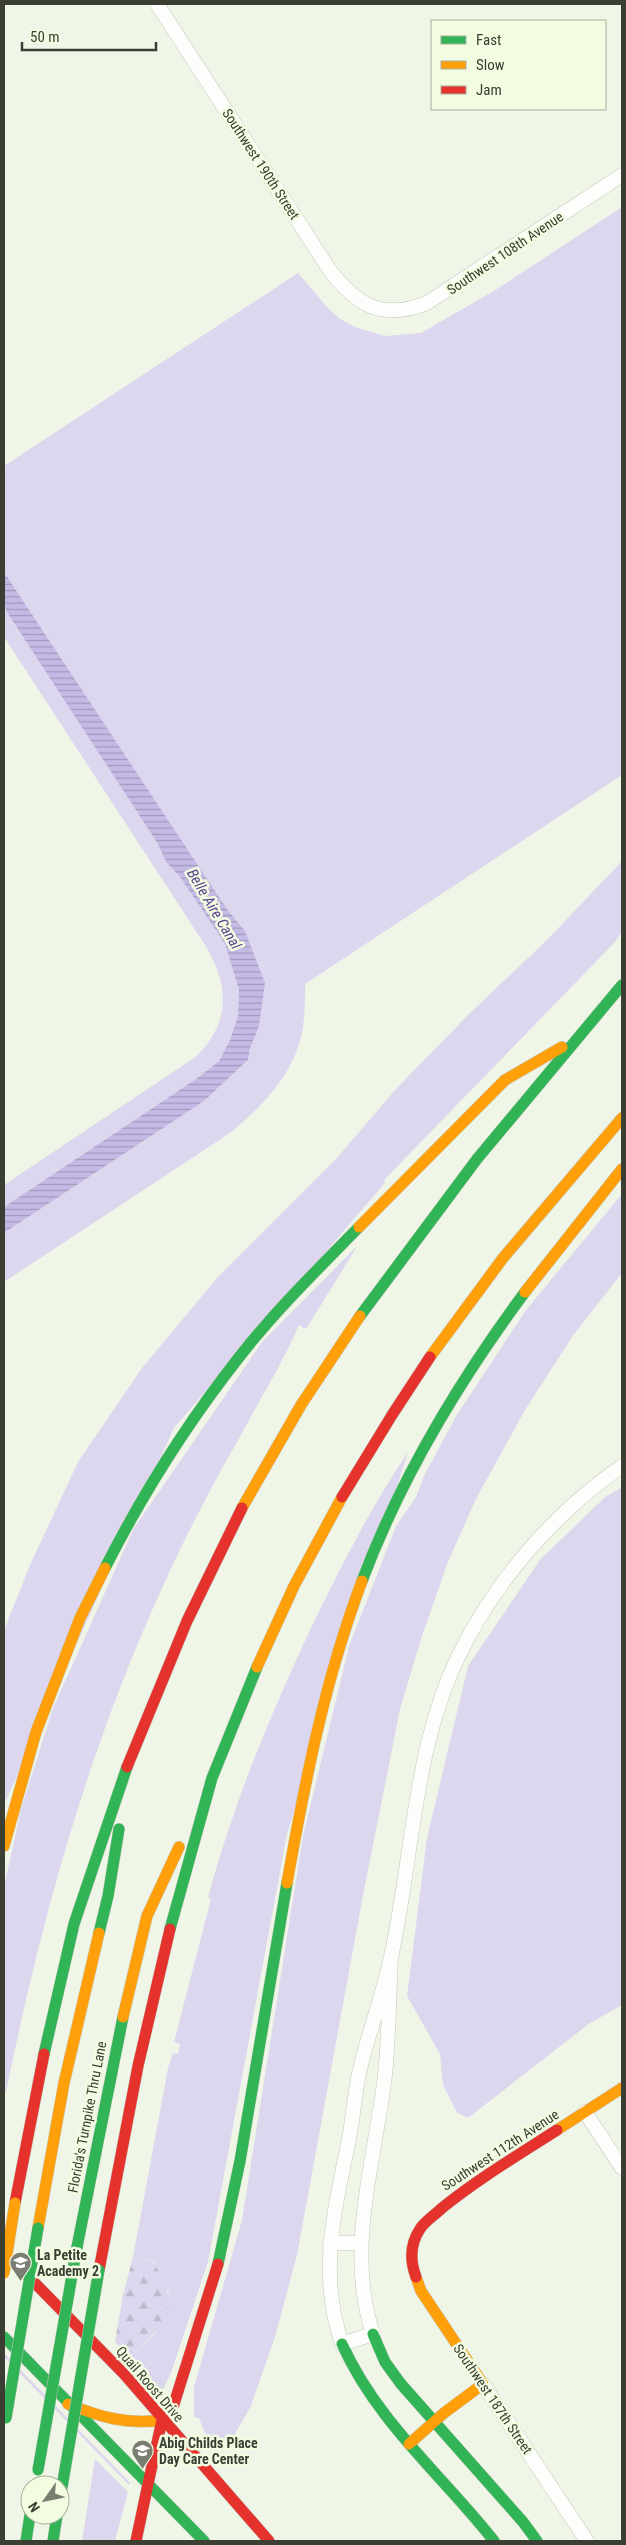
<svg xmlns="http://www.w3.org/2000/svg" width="626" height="2545" font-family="'Roboto Condensed',sans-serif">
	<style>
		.grass { fill: #dcd7ee }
		.forest { fill: url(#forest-firs) }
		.water { fill: url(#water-rules) }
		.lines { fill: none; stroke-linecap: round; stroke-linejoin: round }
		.street-casing { stroke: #c4c8bd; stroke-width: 15 }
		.fast-casing { stroke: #c4c8bd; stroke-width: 12 }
		.slow-casing { stroke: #c4c8bd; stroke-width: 12 }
		.jam-casing { stroke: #c4c8bd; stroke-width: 12 }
		.street { stroke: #fdfefb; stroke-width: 14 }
		.fast { stroke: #30b455; stroke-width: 11 }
		.slow { stroke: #ff9f0a; stroke-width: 11 }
		.jam { stroke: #e5322d; stroke-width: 11 }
		.fast-bridge-casing { stroke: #c4c8bd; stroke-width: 12; stroke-linecap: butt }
		.slow-bridge-casing { stroke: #c4c8bd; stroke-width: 12; stroke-linecap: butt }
		.fast-bridge { stroke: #30b455; stroke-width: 11 }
		.slow-bridge { stroke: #ff9f0a; stroke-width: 11 }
		.labels { text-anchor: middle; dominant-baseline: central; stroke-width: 5; stroke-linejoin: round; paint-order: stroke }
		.street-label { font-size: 14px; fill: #3a3e33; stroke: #f1fce1 }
		.poi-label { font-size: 14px; font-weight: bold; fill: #3a3e33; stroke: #f1fce1; text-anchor: start }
		.water-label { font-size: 15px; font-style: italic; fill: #5d4293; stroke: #f1fce1 }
	</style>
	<defs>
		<pattern id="forest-firs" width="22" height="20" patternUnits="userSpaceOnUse" patternTransform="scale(1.25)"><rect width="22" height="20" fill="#dcd7ee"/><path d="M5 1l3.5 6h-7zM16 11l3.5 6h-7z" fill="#bebacd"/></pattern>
		<pattern id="water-rules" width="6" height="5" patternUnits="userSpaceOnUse" patternTransform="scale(1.25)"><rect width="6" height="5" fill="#c5bae6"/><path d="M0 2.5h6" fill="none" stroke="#a199bb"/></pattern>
	</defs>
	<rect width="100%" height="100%" fill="#f0f6e7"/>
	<!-- grass -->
	<path class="grass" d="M622,207V775L305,984C305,998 305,1013 303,1027C297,1071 261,1109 227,1135L4,1282V1233L204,1101L248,1060L260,978L245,931L227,909L4,572V466L298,273L327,307L340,319L355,327L385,336L421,333L497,289Z
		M4,605L158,844L166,862L180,877L225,944L239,990L238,1017L230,1040L219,1061L196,1079L4,1207V1185L197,1056C231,1021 229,985 205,945L4,637Z
		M622,861V931L615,942L384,1180L385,1183L174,1428L4,1805V1630L30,1565L78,1462L142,1368L217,1278L336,1159L395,1090L469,1014L547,940Z
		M622,1194V1273L574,1334L525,1410L476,1499L448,1562L421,1639L400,1709L364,1890L297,2255L275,2337L250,2408L235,2434L210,2445L199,2418L194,2417V2387L242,2220L303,1836L349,1646L396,1526L416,1497L424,1476L456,1416L526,1310Z
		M358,1245L306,1329L299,1325C283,1362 262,1396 243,1431C214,1482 187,1533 163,1586C88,1750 42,1916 6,2092H4V1887L21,1809L53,1708L134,1528L262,1342Z
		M408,1452L287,1834L208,2262L171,2373L164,2388L159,2390L130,2357L155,2333L169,2293L153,2261L133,2257L168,2068L173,2053L178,2054L180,2044L174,2042L211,1899L208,1897C233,1805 270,1715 311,1628C340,1568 371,1507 408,1452Z
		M622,1487V2005L590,2023L468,2118L457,2113L443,2085L440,2054L407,1996L427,1838L468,1666L540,1560L605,1497Z
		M4,2353L118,2470L130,2483L129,2485L4,2357Z
		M95,2459L128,2492L115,2541H82Z"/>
	<!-- forest -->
	<path class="forest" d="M133,2257L152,2261C185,2308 165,2322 130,2357L115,2342L123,2295Z"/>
	<!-- water -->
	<path class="water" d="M4,572L227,909L245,931L265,983L259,1026L250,1048L248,1060L204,1101L4,1233V1207L196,1079L219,1061L230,1040L238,1016L239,990L225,944L180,877L166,862L158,844L7,612L4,605Z"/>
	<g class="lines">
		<defs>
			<path id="street" d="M157,4L329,269C356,305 382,321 427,303L622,175
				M391,1957C389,1996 389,2036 385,2075C375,2161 345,2249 373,2334L342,2344C319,2277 333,2216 347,2149C353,2123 354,2095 360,2069C369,2031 383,1995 391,1957C413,1857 413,1751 458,1657C495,1581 553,1514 622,1466
				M585,2112L622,2168
				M330,2243H360
				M483,2384L587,2541"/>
			<path id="fast" d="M360,1316L477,1159L622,985
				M105,1568C143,1493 188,1422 240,1356C276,1310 318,1269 359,1227
				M362,1581C401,1477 459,1381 525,1292
				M170,1929L212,1778L257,1667
				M99,1933L108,1896L119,1829
				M44,2054L74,1924L127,1767
				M77,2247L123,2017
				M218,2264L240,2161L287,1883
				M373,2334L385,2362L401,2384L523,2522L537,2541
				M4,2337L204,2541
				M342,2344C377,2422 442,2475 494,2541
				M26,2541L30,2515
				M53,2541L57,2515"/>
			<path id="slow" d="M359,1227L505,1080L562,1047
				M525,1292L622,1169
				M430,1357L503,1258L622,1118
				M242,1508L301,1405L360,1316
				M257,1667L294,1586L342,1497
				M4,1846L36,1732L80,1618L105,1568
				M287,1883C305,1781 325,1679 362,1581
				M123,2017L147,1916L179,1847
				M557,2130L622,2088
				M38,2228L64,2083L99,1933
				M68,2404C100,2417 127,2425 162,2420
				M409,2444L444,2413L483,2384L421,2291L416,2277"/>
			<path id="jam" d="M342,1497L392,1415L430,1357
				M127,1767L187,1621L242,1508
				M15,2203L44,2054
				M99,2270L138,2066L170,1929
				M23,2271L124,2374L269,2541
				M416,2277C410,2261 410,2244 420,2229C425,2221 435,2215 442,2208C478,2179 518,2155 557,2130
				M148,2484L162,2420L174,2404L218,2264
				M136,2541L148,2484"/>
		</defs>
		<!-- street casing -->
		<use href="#street" class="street-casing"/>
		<!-- fast casing -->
		<use href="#fast" class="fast-casing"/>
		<!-- slow casing -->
		<use href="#slow" class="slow-casing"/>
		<!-- jam casing -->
		<use href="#jam" class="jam-casing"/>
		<!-- street -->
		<use href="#street" class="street"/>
		<!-- fast -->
		<use href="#fast" class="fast"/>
		<!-- slow -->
		<use href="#slow" class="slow"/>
		<!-- jam -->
		<use href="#jam" class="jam"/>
		<defs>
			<path id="fast-bridge" d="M6,2418L38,2228
				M38,2470L77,2247
				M61,2493L99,2270"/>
			<path id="slow-bridge" d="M4,2273L15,2203"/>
		</defs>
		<!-- fast-bridge casing -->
		<use href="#fast-bridge" class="fast-bridge-casing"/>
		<!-- slow-bridge casing -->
		<use href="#slow-bridge" class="slow-bridge-casing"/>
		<!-- fast-bridge -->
		<use href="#fast-bridge" class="fast-bridge"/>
		<!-- slow-bridge -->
		<use href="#slow-bridge" class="slow-bridge"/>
	</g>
	<!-- icons -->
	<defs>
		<symbol id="school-pin" viewBox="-11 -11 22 30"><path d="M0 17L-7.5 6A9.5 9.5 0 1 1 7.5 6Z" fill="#7a7e72" stroke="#f1fce1"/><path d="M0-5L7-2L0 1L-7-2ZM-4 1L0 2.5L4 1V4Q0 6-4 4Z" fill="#fff"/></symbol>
	</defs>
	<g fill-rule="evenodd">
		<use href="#school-pin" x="8" y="2250" width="25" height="34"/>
		<use href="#school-pin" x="130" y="2438" width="25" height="34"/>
	</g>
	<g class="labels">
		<!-- street labels -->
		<g class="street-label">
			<text transform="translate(261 164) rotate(57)">Southwest 190th Street</text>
			<text transform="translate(505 253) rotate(-34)">Southwest 108th Avenue</text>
			<text transform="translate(87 2117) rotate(-79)">Florida's Turnpike Thru Lane</text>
			<text transform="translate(500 2150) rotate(-33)">Southwest 112th Avenue</text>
			<text transform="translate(150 2384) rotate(49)">Quail Roost Drive</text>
			<text transform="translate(493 2399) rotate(56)">Southwest 187th Street</text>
		</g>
		<!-- poi labels -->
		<g class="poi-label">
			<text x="37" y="2255">La Petite<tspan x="37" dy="16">Academy 2</tspan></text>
			<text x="159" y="2443">Abig Childs Place<tspan x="159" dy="16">Day Care Center</tspan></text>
		</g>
		<!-- water labels -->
		<g class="water-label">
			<text transform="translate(214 909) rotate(59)">Belle Aire Canal</text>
		</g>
	</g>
	<!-- border -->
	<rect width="626" height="2545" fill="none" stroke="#3a3e33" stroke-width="10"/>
	<!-- legend -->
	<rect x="431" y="20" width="175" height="90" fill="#f1fce1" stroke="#a8b09b"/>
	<rect x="441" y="36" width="25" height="8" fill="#30b455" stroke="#a8b09b"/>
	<text x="476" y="45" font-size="15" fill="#3a3e33">Fast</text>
	<rect x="441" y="61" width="25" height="8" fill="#ff9f0a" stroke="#a8b09b"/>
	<text x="476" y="70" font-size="15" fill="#3a3e33">Slow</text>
	<rect x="441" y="86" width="25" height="8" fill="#e5322d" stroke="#a8b09b"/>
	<text x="476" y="95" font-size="15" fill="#3a3e33">Jam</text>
	<!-- north arrow -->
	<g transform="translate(45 2500) rotate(237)"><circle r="24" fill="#f1fce1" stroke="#a8b09b"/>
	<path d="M0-4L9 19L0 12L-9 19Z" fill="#7a7e72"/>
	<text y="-8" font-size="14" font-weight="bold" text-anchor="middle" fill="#3a3e33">N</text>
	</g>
	<!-- scale -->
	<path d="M22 42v8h134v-8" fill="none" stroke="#3a3e33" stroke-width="2.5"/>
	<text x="30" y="42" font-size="15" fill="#3a3e33" stroke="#f1fce1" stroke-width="4" paint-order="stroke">50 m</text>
</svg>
